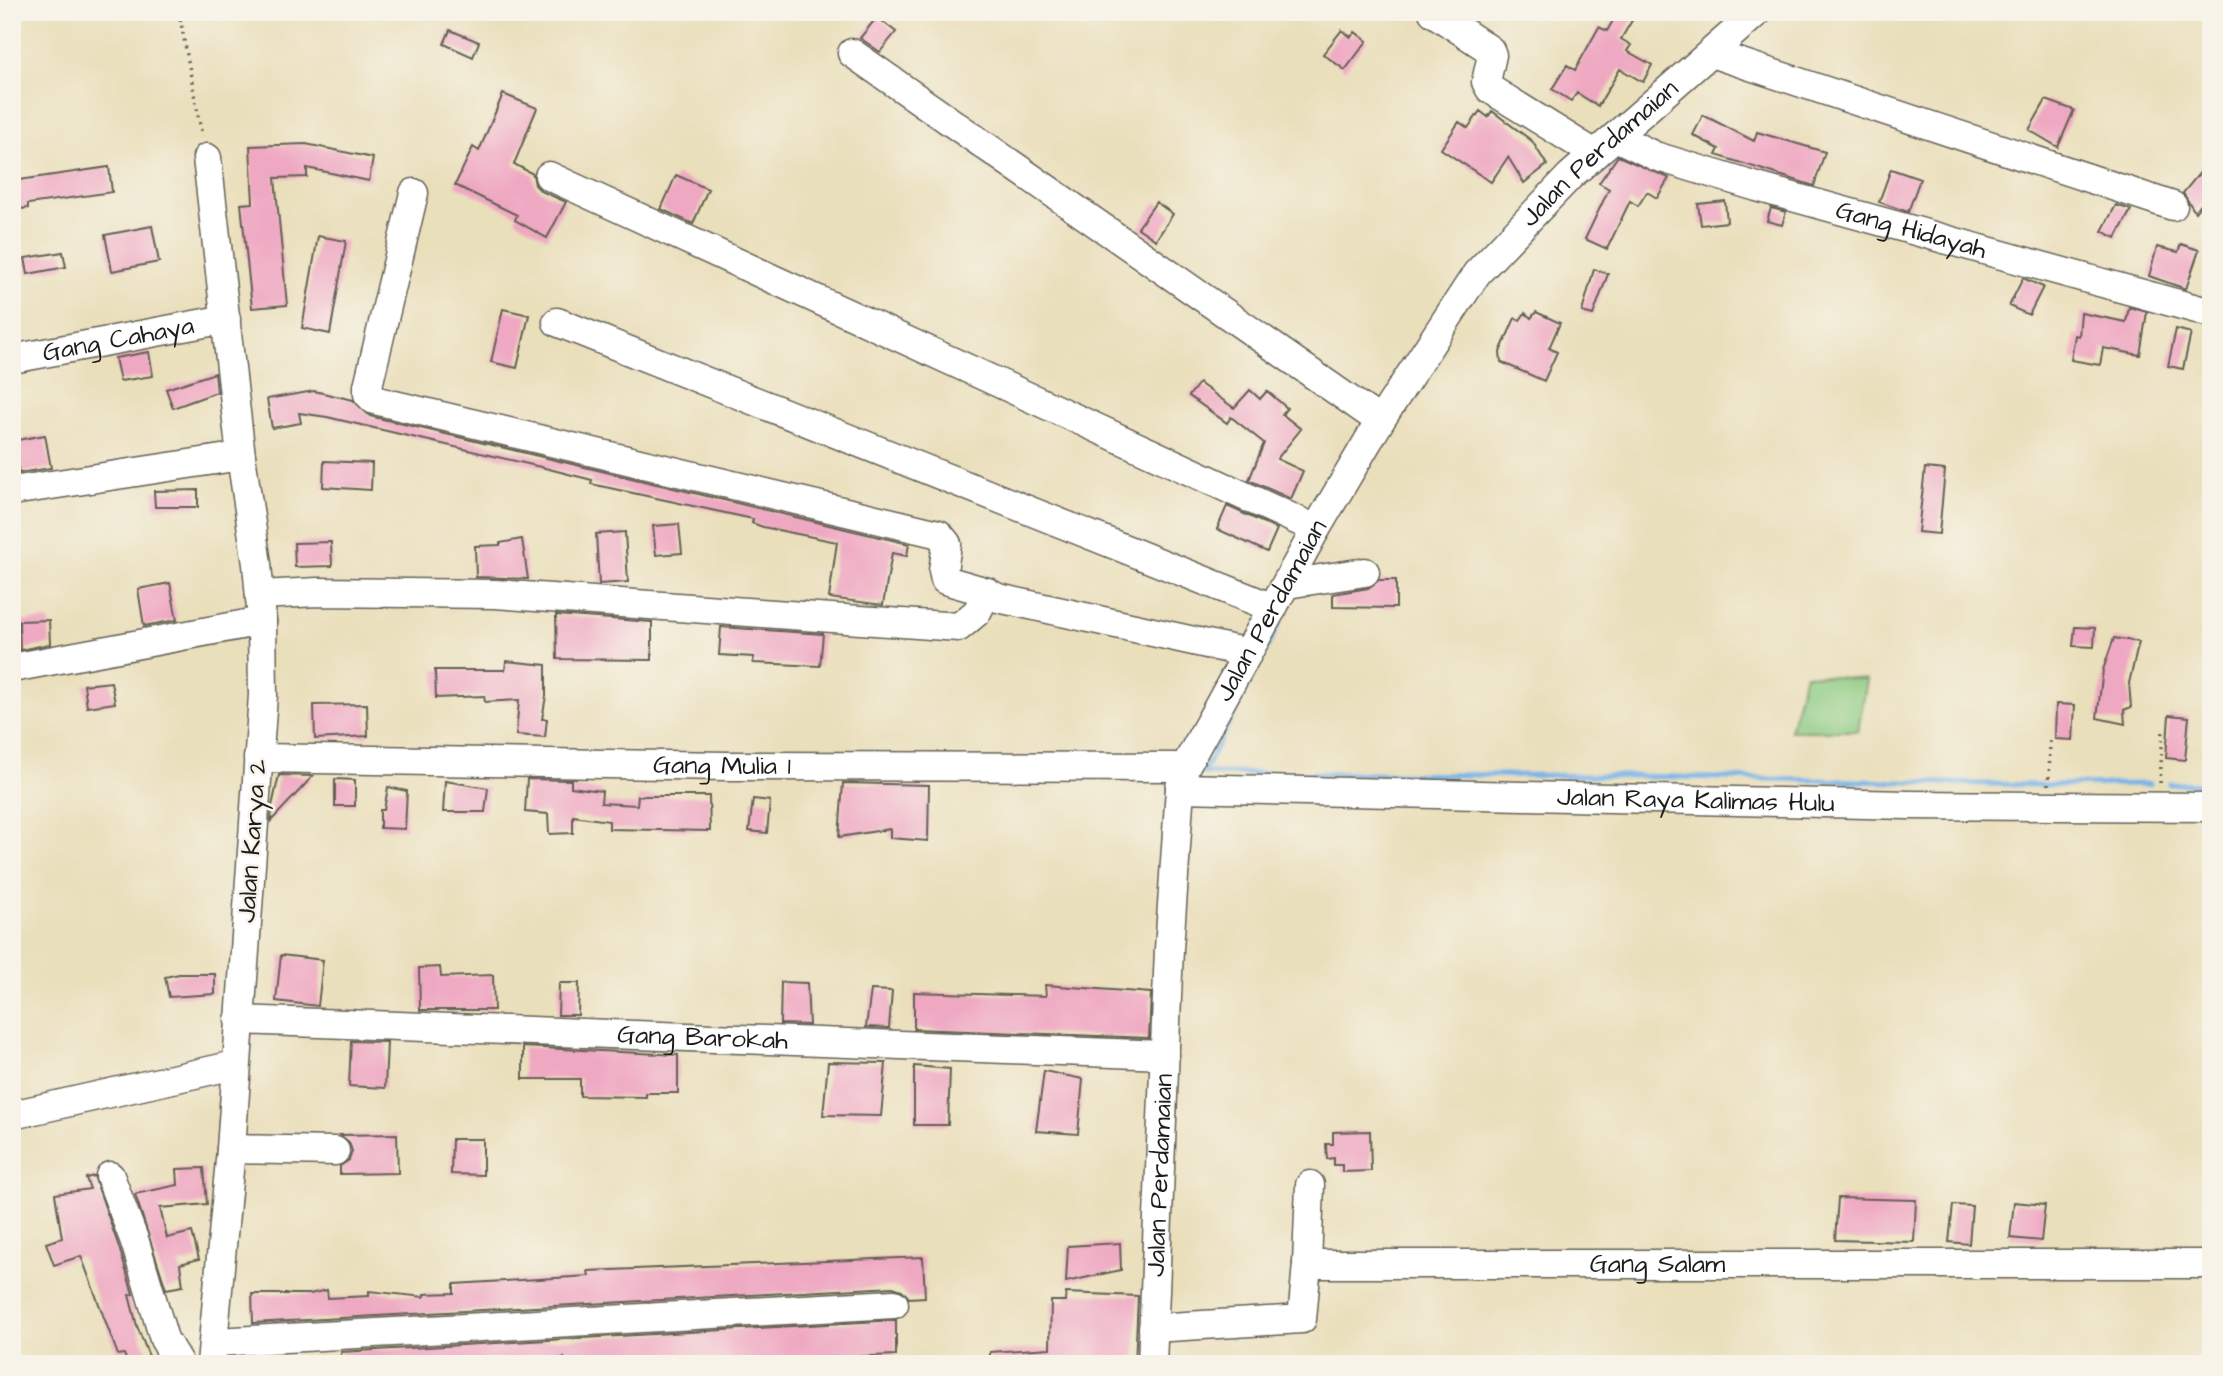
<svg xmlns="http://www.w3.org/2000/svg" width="2223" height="1376" font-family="'Architects Daughter',sans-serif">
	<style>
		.green { fill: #8cca81; stroke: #54734e; stroke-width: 2 }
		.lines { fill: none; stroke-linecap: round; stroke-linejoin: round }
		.stream { stroke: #77b2e8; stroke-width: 5 }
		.building { fill: #efa8c2 }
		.minor-casing { stroke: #646054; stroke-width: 31 }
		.path { stroke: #646054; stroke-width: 3.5; stroke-dasharray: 2 5; stroke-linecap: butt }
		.minor { stroke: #fff; stroke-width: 28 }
		.labels { text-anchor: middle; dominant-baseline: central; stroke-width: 5; stroke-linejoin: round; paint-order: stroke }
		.street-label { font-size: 26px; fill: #1c1c1c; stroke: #f7f3e8 }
	</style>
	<rect width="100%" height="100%" fill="#f7f3e8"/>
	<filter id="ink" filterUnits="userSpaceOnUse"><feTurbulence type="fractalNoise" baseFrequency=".0143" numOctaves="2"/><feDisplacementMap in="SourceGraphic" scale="14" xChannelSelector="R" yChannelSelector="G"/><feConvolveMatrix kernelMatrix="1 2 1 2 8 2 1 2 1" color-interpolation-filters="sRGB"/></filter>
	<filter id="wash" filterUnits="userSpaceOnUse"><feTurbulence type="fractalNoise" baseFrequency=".00686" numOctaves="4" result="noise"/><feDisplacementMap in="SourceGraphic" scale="28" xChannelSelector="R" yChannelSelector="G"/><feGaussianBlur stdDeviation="1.57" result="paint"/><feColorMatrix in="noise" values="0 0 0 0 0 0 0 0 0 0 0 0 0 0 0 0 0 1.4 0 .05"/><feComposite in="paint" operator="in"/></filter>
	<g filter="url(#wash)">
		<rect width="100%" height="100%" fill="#eadfbb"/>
		<!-- green -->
		<path class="green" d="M1805,674L1867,680L1858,731H1790Z"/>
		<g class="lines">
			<!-- stream -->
			<path class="stream" d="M1280,622L1203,773L1635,776L2035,785L2150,784
				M2169,784L2211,783"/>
		</g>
		<g id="blocks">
			<!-- building -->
			<path class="building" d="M1618,12H1637L1621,39L1631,45L1627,51L1652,65L1643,82L1620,69L1598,106L1577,93L1571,101L1552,89L1567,65L1575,70L1599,27L1607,31Z
				M877,17L896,32L880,52L860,38Z
				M450,30L479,42L473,57L444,44Z
				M1342,30L1351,37L1355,32L1367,41L1345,70L1323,54Z
				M503,94L537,108L514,164L533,174L535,185L541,191L566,202L547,238L515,220L517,215L455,185L473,147L479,151Z
				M2046,100L2074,110L2058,147L2029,130Z
				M1480,111L1488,117L1492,111L1532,141L1547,165L1524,183L1508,157L1491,182L1441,149L1459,122L1468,128Z
				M1703,115L1754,141L1757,132L1825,152L1814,186L1716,155L1719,149L1693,135Z
				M306,144L373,158L369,181L307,168V177L275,178L287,305L252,308L241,204L253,203L250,146Z
				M1618,156L1669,178L1657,198L1647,192L1638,206L1630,201L1607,249L1585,239L1609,189L1599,183Z
				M2211,159V192L2195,212L2183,193Z
				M109,167L112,192L28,204V208L12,210V181Z
				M1891,169L1920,179L1908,212L1879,202Z
				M676,175L708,189L693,224L661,209Z
				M1725,201L1727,222L1701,225L1698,204Z
				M1156,202L1173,214L1156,240L1138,228Z
				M2116,205L2131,210L2116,238L2102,231Z
				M1771,208L1786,212L1782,225L1767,221Z
				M152,226L159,262L112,271L105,235Z
				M318,236L346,241L330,334L302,328Z
				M2181,244L2199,250L2186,289L2149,276L2157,247L2178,252Z
				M63,252L66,267L28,274L25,258Z
				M1594,269L1608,274L1593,315L1582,312Z
				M2023,278L2043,287L2029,315L2009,306Z
				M2129,307L2147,312L2140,355L2103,348L2100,365L2071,360L2075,335L2079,336L2081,313L2126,322Z
				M503,309L529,315L517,368L491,362Z
				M1536,312L1560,323L1549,348L1557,352L1544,381L1501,362L1500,352L1515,318L1520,320L1525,313L1531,318Z
				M2176,329L2191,333L2183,369L2168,366Z
				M149,352L153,376L120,381L115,358Z
				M215,373L217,392L173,408L166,389Z
				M1199,383L1234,408L1250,390L1260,399L1267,391L1287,408L1282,414L1301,429L1277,459L1303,471L1291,499L1249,480L1264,443L1231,417L1227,423L1189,396Z
				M314,391L353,400L370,416L909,544L907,556L892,553L883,605L829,598L837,542L763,527L752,523L753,519L591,484L592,480L545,468L327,417L299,413L301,423L272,428L267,399Z
				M45,435L51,468L19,473L12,441Z
				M324,461L372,463L371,490L323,487Z
				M1925,468L1945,470L1939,534L1918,532Z
				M198,490V507H155L154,491Z
				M1227,506L1277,529L1267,552L1217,529Z
				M679,524L682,553L656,555L653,526Z
				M625,532L628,582L599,584L596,534Z
				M522,539L528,579L476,577L475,546L500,545V543Z
				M331,542L332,566L295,567L294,543Z
				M1379,580H1396V608L1333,607V594L1368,588Z
				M170,583L177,620L144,626L138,589Z
				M556,615L652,622V660L557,659Z
				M49,620L50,644L20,650L19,621Z
				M721,627L823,634L820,666L753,663L754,657L719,655Z
				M2075,627L2095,628L2094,647L2073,646Z
				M2114,638L2139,642L2129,683L2131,707L2124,710L2125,724L2097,718L2103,670Z
				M506,661L546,665V696L542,719H547L545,737L516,735L519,700L485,702L484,696L436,698L435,670H505Z
				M111,682L115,703L87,707L84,685Z
				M367,704L368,736L315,739L314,705Z
				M2056,704L2075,705L2073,740L2055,739Z
				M2169,715L2189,717L2185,760L2166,758Z
				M279,775L313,776L271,821L272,806Z
				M335,779L355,780V806H335Z
				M527,779L571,780V787L602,791L601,803L637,805L638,796H709L710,831L609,829V821L573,816V833L549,834L548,814L525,812Z
				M445,781L488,788L485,812H443Z
				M843,783L929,785L928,841L890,838V829L839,837Z
				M388,787L407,791L405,829L380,828V810H384Z
				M753,799L770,801L767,833L749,831Z
				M281,955L323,960L318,1006L276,1001Z
				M440,967L441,977L493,975L494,1010H420L419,968Z
				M179,974H215V994L169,997L165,977Z
				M781,982L807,983L809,1025L780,1024Z
				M559,983H579L578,1015H558Z
				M1045,985L1151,993L1149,1038L914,1029V992L1046,996Z
				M871,990L892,991L889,1028L866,1027Z
				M351,1041L387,1042L385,1088L349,1086Z
				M523,1047L678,1055V1093H646V1097L580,1096V1079H523Z
				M828,1062L886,1063L881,1116L823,1115Z
				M914,1066L950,1069L948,1125H914Z
				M1044,1071L1083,1079L1078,1134L1036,1131Z
				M1370,1131L1371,1171L1342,1172V1165H1334V1158L1327,1159L1326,1144H1333V1132Z
				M397,1134L398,1173L340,1174V1166L349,1160L352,1151L349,1142L340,1135Z
				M452,1139H483V1175L451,1174Z
				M204,1168L207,1204L160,1208L167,1238L192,1232L199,1259L180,1264L183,1286L166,1289L135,1194L178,1185L177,1169Z
				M94,1176L119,1247L133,1294L129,1295L137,1326L152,1364H128L124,1354L118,1355L81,1256L54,1265L46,1243L62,1238L55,1194L90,1189L86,1178Z
				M1838,1198L1916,1200L1914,1242L1835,1240Z
				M2014,1202L2045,1205L2041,1241L2010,1238Z
				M1953,1205L1972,1206L1969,1244L1949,1242Z
				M1120,1243L1121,1270L1066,1282L1068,1246Z
				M923,1257L925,1297L909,1298L902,1290L893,1287L253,1323L252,1294H310L327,1290L328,1298L369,1296V1291L424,1297V1294L454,1293V1284L589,1276L588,1271Z
				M1066,1293L1138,1296L1135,1364H990V1352L1050,1348L1051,1301H1065Z
				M896,1320V1355L686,1364H565L564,1358L528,1364H342L341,1352Z"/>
		</g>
	</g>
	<g filter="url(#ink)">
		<use href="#blocks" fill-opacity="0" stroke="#646054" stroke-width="2"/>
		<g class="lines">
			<defs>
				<g id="minor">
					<path d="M1433,12L1490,50L1492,55L1486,82L1490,89L1595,154"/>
					<path d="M852,53L1380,421"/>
					<path d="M1711,53L2173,206"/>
					<path id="s1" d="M1616,137L1655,156L1757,187L2211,313"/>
					<path d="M207,158L241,456L257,564L262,621L263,695L231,1149L211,1364"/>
					<path d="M549,176L1316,529"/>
					<path d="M414,193L368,386V394L374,400L939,534L947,544L943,571L945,580L987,592"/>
					<path d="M557,322L1273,608"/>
					<path id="s2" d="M12,359L226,319"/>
					<path d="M12,491L241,456"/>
					<path d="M1287,584L1365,572"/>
					<path d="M260,595L318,592L495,594L959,627L977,612L987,592L998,598L1248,653"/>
					<path d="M12,668L262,621"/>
					<path id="s3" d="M258,758L727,766L1185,767"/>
					<path id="s4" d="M1180,788L1907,805L2211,807"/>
					<path id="s5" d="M239,1020L1165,1055"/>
					<path d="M12,1115L235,1065"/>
					<path d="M231,1149L335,1151"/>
					<path d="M110,1176L135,1242L164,1339L179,1364"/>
					<path d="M1307,1264L1310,1185"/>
					<path id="s6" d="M1153,1328L1302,1319L1307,1264H2211"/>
					<path d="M216,1342L894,1304"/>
					<path id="s7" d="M1152,1364L1169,949L1180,788L1185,767L1316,529L1380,421L1477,273L1570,176L1757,12"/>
				</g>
			</defs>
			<!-- minor casing -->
			<use href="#minor" class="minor-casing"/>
			<!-- path -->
			<path class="path" d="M179,12L202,136
				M2160,783L2163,729
				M2049,785L2050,739"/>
			<!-- minor -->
			<use href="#minor" class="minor"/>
		</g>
	</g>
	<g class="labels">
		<!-- street labels -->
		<g class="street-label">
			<text stroke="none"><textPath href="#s7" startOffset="1344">Jalan Perdamaian</textPath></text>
			<text stroke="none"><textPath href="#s1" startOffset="310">Gang Hidayah</textPath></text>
			<text stroke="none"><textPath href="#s2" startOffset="108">Gang Cahaya</textPath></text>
			<text stroke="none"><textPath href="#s7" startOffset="777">Jalan Perdamaian</textPath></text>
			<text stroke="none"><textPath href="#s3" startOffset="464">Gang Mulia 1</textPath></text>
			<text stroke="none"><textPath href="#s4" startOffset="516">Jalan Raya Kalimas Hulu</textPath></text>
			<text transform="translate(252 841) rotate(-86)">Jalan Karya 2</text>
			<text stroke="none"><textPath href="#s5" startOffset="464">Gang Barokah</textPath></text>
			<text stroke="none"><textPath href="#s7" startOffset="189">Jalan Perdamaian</textPath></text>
			<text stroke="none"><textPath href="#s6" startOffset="555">Gang Salam</textPath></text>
		</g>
	</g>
	<!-- margin -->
	<rect width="2223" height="1376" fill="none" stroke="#f7f3e8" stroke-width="42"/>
</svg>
